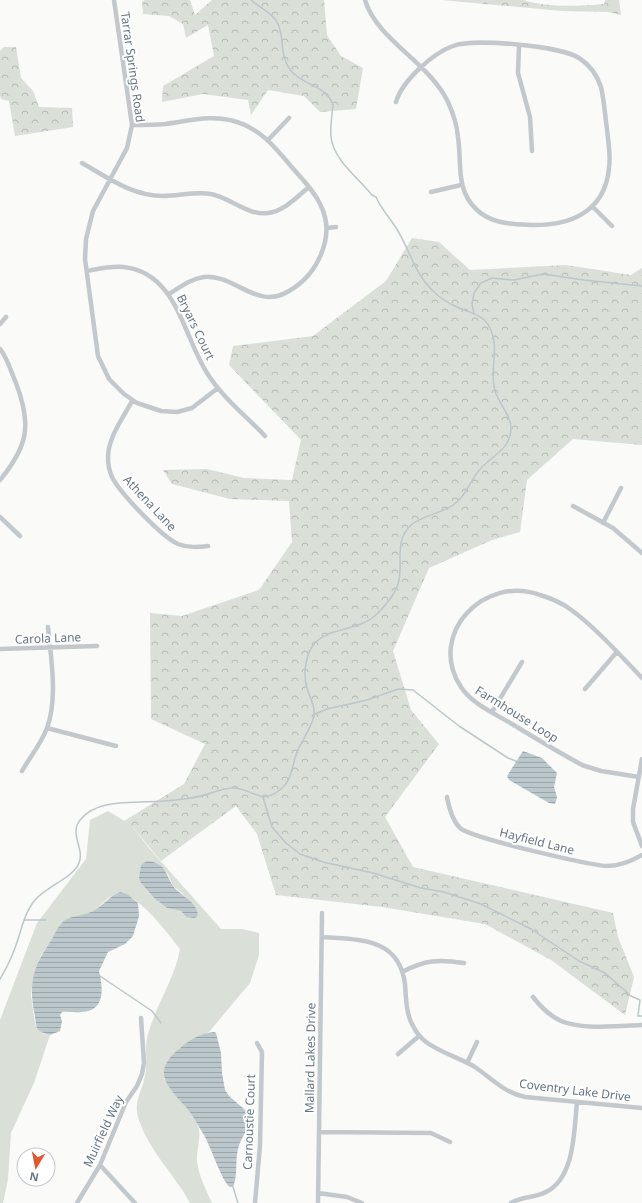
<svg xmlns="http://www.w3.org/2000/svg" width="642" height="1203" font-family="'Noto Sans',sans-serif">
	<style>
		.grass { fill: #dadfd7; fill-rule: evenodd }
		.forest { fill: url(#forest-crowns) }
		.water { fill: url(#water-rules) }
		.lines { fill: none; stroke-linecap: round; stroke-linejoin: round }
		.stream { stroke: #bbc7cb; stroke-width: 1.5 }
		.minor { stroke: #c3c8cc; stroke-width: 4.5 }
		.labels { text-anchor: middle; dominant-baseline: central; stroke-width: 4; stroke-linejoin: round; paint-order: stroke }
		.street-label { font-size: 12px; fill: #657683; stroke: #fff }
	</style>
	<defs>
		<pattern id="forest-crowns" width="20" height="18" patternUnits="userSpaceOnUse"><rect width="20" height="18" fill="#dadfd7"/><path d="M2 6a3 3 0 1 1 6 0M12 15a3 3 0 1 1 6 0" fill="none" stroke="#b4b9b4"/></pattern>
		<pattern id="water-rules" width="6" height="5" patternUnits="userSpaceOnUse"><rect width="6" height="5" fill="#bbc7cb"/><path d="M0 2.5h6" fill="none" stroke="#9ca6aa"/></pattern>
	</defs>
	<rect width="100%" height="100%" fill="#fafaf8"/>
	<!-- grass -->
	<path class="grass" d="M108,811L131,825L149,848L221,929H242L259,933V955L250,983L209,1032L195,1038L164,1078C173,1096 191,1107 198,1126C202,1136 196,1151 197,1162C199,1176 206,1190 212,1203H190C175,1175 151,1153 140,1123C132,1103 141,1095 145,1076C148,1063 144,1047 148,1034C156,1005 175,978 180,949C166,931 141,898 120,892L108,898L94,911L65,921L41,955L33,979L31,995L35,1024L44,1034L50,1035L34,1083L11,1133L8,1179L3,1203H0V1020L37,923L86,859L90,820ZM152,862L163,869L168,874L173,886L182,893L197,911L194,918L186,917L181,911L167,908L155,899L141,883Z"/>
	<!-- forest -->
	<path class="forest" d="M146,0H190L195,15L212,0H324L327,35L341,56L363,68L356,109L320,112L304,96L268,90L251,115L248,100L203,94L162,102L163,86L214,56L208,25L186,38L183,24L169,16L143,14L142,1Z
		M441,0H523C548,8 579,6 604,4L605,0H619L621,15L608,12L562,11Z
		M4,47H16L21,78L33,91L39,107L72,108L73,127L15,136L9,101L1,99L0,95V51Z
		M412,238L439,242L470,270L566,265L631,275L642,268V445L573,439L527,480L520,532L492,540L429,568L393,651L411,710L439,744L385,817L413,867L613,913L618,937L634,977L625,1015L551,960L485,924L382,907L276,895L257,834L236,806L161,861L131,825L124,821L184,784L205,744L151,719L150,613L182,616L259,590L292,542L289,501L230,499L172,484L163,470L207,469L244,478L292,480L301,440L229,365L233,346L313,336L386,281Z"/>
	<!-- water -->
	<path class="water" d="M523,751L542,758L557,773L554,787L557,797L555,804L549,803L509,780L507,776Z
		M147,861C166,863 165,873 173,886C177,893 202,905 197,917L194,918L186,917L181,911L167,908L155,899L141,883L139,878L141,865Z
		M120,892L127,894L138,903L139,916L133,936L125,944L108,952L99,971C103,987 106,1011 81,1012C75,1013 68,1011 62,1012L60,1015L62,1021L60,1031L50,1035C33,1031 37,1025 34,1011C28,980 35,964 52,939C55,933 59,925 64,921C72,915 84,916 93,911C103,906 109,896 120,892Z
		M214,1032L216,1033L221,1053L222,1073L225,1090L230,1097L250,1114C251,1127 241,1137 238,1149C235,1161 238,1176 233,1187H230C222,1182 211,1147 204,1135C198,1126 193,1115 186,1107C167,1086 151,1072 179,1049C189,1040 201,1033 214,1032Z"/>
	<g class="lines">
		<!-- stream -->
		<path class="stream" d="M474,314L472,304L474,293L481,283L492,278L514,280L543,274L584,280L642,286
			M315,714L327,709L367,700L398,689L413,690L459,726L508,758L518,762
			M263,797L272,827L286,843L300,854L323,862L373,873L421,888L444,892L481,904L531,929L579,961L605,973L631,996L640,1000L638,1016H642
			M25,920H46
			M100,976L152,1011L161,1023
			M0,979C6,969 11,959 15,948C21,932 24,913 35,900C46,887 74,877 79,863C85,848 68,833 81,819C87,812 97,807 106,805C129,800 153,803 176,800C185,799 195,798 204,795C213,793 223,788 232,788C252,787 260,807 281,789C292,780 292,765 297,752C302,740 311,729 314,716C316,706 309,697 307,688C303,675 305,654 315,643C331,626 358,632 377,614C386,605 396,594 399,580C403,561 394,541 411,525C423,515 440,514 453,505C465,497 469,484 477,473C488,457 511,451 511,428C511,415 499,404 495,391C489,370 500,348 490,328C484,314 469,313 457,307C448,303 440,298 433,291C415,274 410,251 398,231C391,219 381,209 376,197L372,195C358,178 333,159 331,137C330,127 332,115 333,105C327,86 303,85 291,71C279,56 285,40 278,24C273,13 260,8 251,0
			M233,1187L238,1203"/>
		<!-- minor -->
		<path class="minor" d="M114,0L132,125L127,148L93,211L86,239L85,259L98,356L109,379L124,394L137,403L161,411L177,412L192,408L218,388
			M365,0C377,40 429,62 448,102C453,113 457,125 458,137C462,163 455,190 477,210C492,224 512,224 531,225C570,226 605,212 609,168C611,155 608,141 607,129C605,115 604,100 601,87C597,75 590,65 579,58C561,46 474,38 453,46C433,53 402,81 396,102
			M519,46L518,73L530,117L532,151
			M132,125C143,125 154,125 165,124C189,121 213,114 237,122C260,129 275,147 290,165C301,178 314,190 321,206C336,237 317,275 289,291C257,311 235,274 204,277C190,279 180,287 169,294
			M268,140L289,118
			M82,163C107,177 132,196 163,196C179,196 195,191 211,194C231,198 248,216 268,213C284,211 297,197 309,187
			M431,192L461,185
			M592,206L612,226
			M327,228L336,227
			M87,271C98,269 111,266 123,267C177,272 183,336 207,373C222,397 246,416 265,436
			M0,324L6,317
			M0,349C8,359 11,372 16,383C32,425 28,446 0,480
			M132,401C123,418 109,436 108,456C108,463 109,471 112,477C120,493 162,537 178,544C188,548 198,547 208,546
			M573,506L613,528L642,553
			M0,517L20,536
			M603,523L621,488
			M0,649L97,646
			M585,689L616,653
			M492,712L522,662
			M47,728L116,746
			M642,759L633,809V822L642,846
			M22,771C30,757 41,744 47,728C58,698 51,659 48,627
			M639,777L601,771L582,765C558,752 535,738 512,724C494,713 472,704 461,687C426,634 485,574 540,595C550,598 562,603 570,609C594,626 622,657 642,678
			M447,797C449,808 452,820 460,828C471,838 589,865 607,866C619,866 632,861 642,855
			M322,937C359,940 399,937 405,984C406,998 406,1014 413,1026C416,1032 421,1038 426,1042C441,1053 460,1058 475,1067C491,1078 505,1093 525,1097L642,1108
			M402,972C425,960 438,959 464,963
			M533,997C540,1006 550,1016 561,1021C582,1030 619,1026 642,1025
			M398,1054L419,1036
			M467,1063L477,1042
			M319,1132L431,1133L450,1142
			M100,1165L135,1203
			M318,1193L347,1197L362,1203
			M77,1203L100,1165L126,1102L137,1086L142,1074L144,1063L141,1018
			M255,1203L260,1145L262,1052L257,1043
			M318,1203L322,913
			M511,1203C522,1196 535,1198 546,1192C575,1178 574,1130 577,1102"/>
	</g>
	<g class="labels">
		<!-- street labels -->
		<g class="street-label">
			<text transform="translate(133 67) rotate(82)">Tarrar Springs Road</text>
			<text transform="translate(196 327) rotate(64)">Bryars Court</text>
			<text transform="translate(150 503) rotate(47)">Athena Lane</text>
			<text transform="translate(48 638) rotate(-2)">Carola Lane</text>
			<text transform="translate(517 714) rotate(32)">Farmhouse Loop</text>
			<text transform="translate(537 841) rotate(14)">Hayfield Lane</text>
			<text transform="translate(310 1058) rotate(-89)">Mallard Lakes Drive</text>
			<text transform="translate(575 1090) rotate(7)">Coventry Lake Drive</text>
			<text transform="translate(249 1122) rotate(-88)">Carnoustie Court</text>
			<text transform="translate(103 1131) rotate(-65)">Muirfield Way</text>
		</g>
	</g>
	<!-- north arrow -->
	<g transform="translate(36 1167) rotate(190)"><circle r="19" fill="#ffffff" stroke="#c1c8cd"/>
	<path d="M0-3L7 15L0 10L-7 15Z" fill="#e4572e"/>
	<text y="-6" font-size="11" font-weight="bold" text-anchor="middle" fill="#657683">N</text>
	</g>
</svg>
